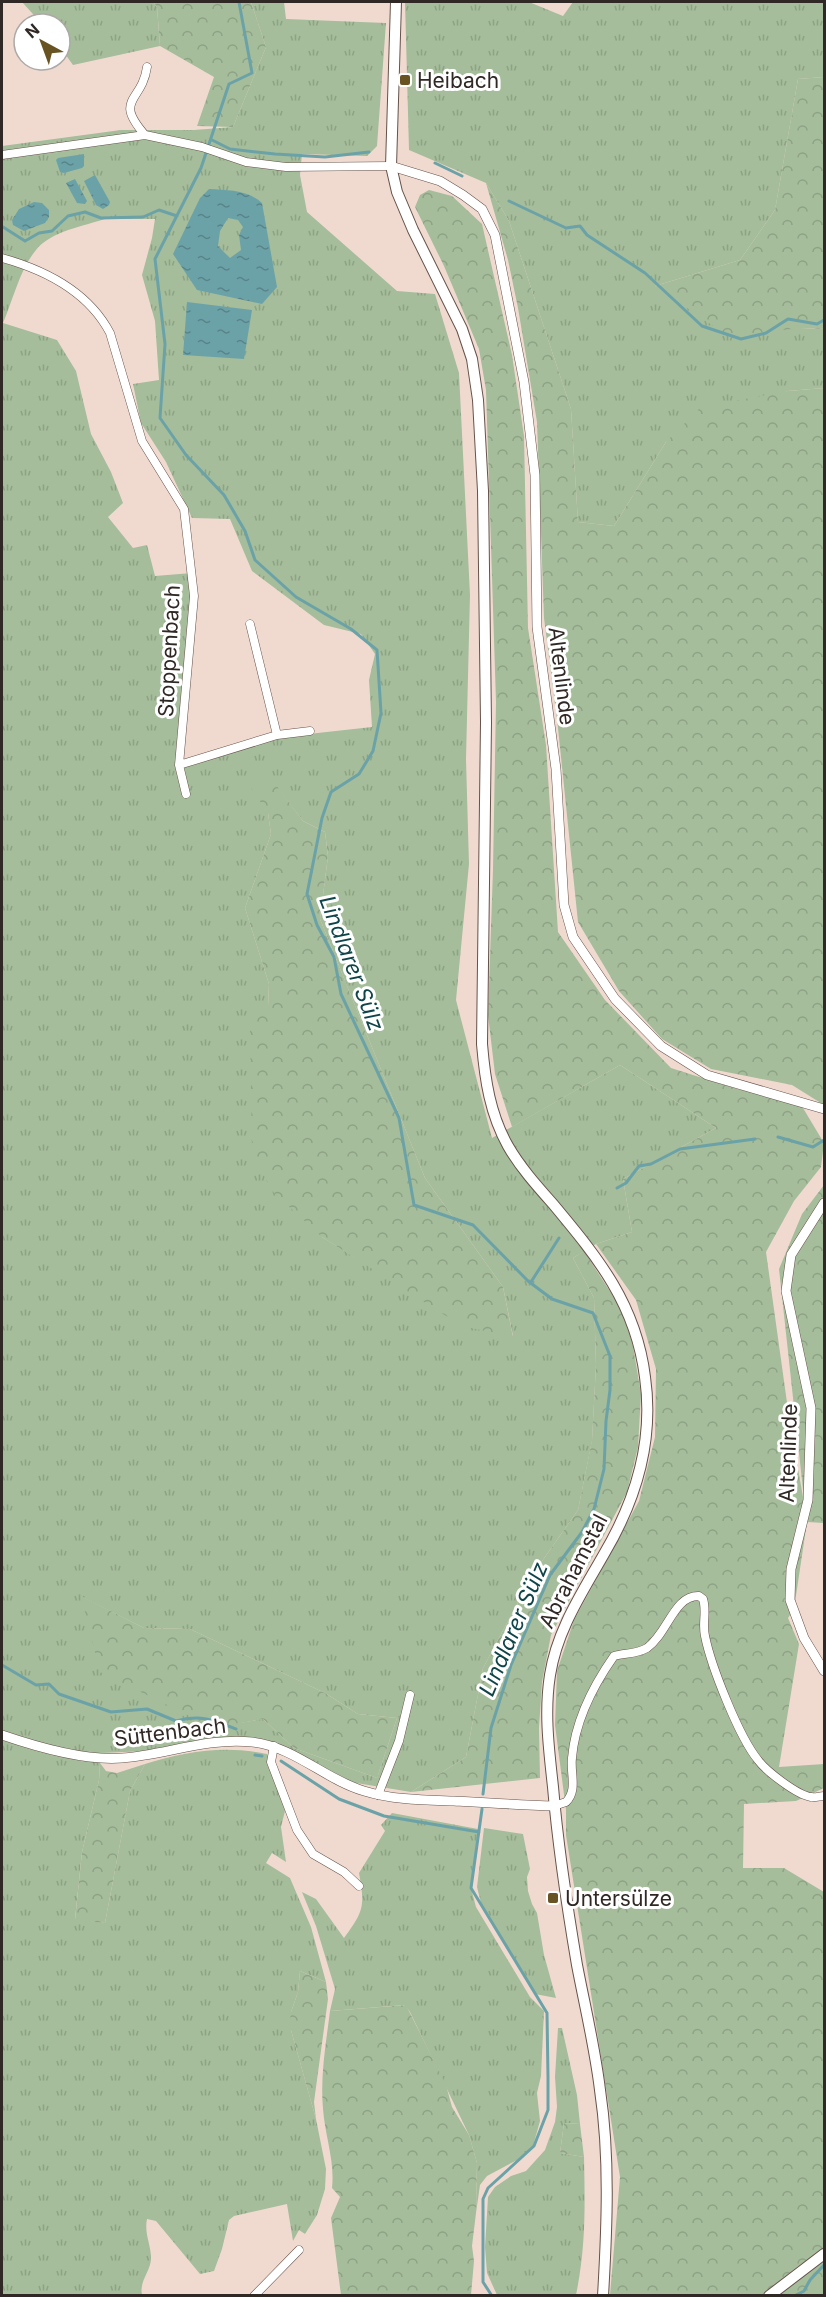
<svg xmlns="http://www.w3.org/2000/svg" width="826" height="2297" font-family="Inter,sans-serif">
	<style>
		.grass { fill: url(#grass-tufts); fill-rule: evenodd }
		.forest { fill: url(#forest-crowns) }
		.water { fill: url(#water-ripples); fill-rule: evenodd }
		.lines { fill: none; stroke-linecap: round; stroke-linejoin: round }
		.stream { stroke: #6ba2a8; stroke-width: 3 }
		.minor-casing { stroke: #65524a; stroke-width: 9 }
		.tertiary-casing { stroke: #65524a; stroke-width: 10 }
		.secondary-casing { stroke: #65524a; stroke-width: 12 }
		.minor { stroke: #fff; stroke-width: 8 }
		.tertiary { stroke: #fff; stroke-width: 9 }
		.secondary { stroke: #fff; stroke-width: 10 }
		.poi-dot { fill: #675422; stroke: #fff; stroke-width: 2 }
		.labels { text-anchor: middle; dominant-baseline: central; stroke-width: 6; stroke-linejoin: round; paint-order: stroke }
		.poi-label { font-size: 21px; fill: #302824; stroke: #fff; text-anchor: start }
		.street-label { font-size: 21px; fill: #302824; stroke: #fff }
		.water-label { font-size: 22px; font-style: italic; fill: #0f4449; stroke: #fff }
	</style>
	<defs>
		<pattern id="grass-tufts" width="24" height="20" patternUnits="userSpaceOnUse" patternTransform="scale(1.5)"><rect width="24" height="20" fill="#a5bd9b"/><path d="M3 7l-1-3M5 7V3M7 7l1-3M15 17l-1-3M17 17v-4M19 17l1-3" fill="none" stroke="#8ea285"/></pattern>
		<pattern id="forest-crowns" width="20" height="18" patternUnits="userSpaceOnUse" patternTransform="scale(1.5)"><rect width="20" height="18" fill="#a5bd9b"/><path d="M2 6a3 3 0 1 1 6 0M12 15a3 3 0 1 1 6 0" fill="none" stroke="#8ea285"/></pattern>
		<pattern id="water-ripples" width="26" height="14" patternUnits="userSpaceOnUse" patternTransform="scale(1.5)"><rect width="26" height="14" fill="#6ba2a8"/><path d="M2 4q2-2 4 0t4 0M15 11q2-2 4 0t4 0" fill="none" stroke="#588489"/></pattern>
	</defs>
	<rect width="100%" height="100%" fill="#f0dad0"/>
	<!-- grass -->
	<path class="grass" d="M22,2H153L157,7L160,46L73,65L60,47V24H42Z
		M251,2H284L286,19L386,23L377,146L367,156L302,154L300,175L307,212L397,291L435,294L459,373L470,595L466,759L469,864L456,1000L492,1138L620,1065L716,1128L623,1179L632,1232L596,1244L573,1258L594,1298L596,1365L592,1441L578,1510L533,1574L483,1668L466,1757L411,1792L350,1782L262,1740L148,1751L77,1754L2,1733V146L121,130H194L233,127L266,47ZM105,219H155L152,238L142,275L155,321L159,380L133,384L141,423L166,462L192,518L230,519L252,571L324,625L361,634L375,654L369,680L372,727L263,739L180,764L192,573L155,576L147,545L133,548L108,517L123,503L111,472L91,434L76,371L57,340L3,323C13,300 20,269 36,250C51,231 84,226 105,219ZM273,782L303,821L325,832L328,856L320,919L425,1178L503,1287L513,1336L385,1276L322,1237L268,1006L269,984L245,908L271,834L268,813ZM82,1597L144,1628L190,1629L325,1693L358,1714L397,1718L377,1778L294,1748L263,1719L214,1727Z
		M405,2H529L563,16L573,2H824V77L798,79L775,210L740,260L655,286L801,328L824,329V388L788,391L666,442L614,526L578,522L571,409L509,221L486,183L409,150Z
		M2,1740L100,1763L99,1780L82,1852L75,1919L105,1923L130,1791L145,1764C185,1751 226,1745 267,1754L285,1811L281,1827L286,1862L272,1853L266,1863L290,1878L311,1927L326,1982L300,1971L298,1992L291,2012V2030L316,2119L326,2169L325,2189L317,2215L305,2234L299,2230L293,2241L287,2204L234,2216L229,2220L222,2249L214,2271L200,2274L156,2221L147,2219C144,2234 151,2244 151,2258C151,2271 139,2281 142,2295L2,2296Z
		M392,1813L478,1829L471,1888L476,1907L530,1997L544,2011L541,2076L537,2093L540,2121L533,2146L517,2160L487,2176L480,2185L476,2213L477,2163L469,2135L410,2012L405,2005L330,2011L335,1989L316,1926L302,1892L316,1899L344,1938C364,1911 365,1906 359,1873L385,1831L381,1825Z
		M484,1828L523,1834L530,1869L527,1877L528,1891L532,1904L537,1913L544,1955L556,1998L535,1994L481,1903L477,1887Z
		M558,2028H562L577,2095L580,2124L564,2123L560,2153L584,2157C585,2206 586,2247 576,2295H497L487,2273L485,2247L488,2197L495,2187L511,2176L526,2171L545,2150L555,2122L557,2107L555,2077Z"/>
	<!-- forest -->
	<path class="forest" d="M153,2H251L266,47L233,127L197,126L214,77L160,46L157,7Z
		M824,77V329L801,328L728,336L655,286L740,260L775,210L798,79Z
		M486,183L509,221L571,409L578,522L614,526L666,442L701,407L788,391L824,388V1105L792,1085L711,1069L662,1039L619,991L578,922L558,728L544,618L537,422L518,308L508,260Z
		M429,190L452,196L482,224L512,355L524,436L528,628L546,745L558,932L605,1000L671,1068L737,1089L800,1103L824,1143L821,1167L794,1201L766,1252L790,1424L805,1508L779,1269L802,1214L824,1185V1523L807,1522L794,1609L788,1618L799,1644L779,1767L824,1764V1788L796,1801L744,1804L743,1868H784L824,1892V2249L797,2267L762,2295H610L620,2177L566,1835V1810L555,1725L557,1671L574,1620L639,1501L655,1437L656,1369L636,1300L596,1244L632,1232L623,1179L716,1128L620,1065L512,1127L495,1074L488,1015L493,869L496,702L486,390L479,349L444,266L415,207L420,195Z
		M273,781L303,821L325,832L328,856L320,919L425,1178L503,1287L513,1337L462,1326L322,1237L272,1191L252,1152L250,1026L268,1006L269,984L245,908L271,834L268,813L251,788L254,782Z
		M584,1251L622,1310L633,1346L641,1394L638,1447L627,1492L551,1635L542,1682L539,1728L540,1778L411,1792L466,1757L483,1668L533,1574L578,1510L592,1440L596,1365L594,1298L573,1258Z
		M81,1596L144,1628L190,1629L325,1693L358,1714L397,1718L377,1778L294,1748L263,1719L214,1728L100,1672Z
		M100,1763L106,1771L117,1773L145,1764L130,1791L105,1923L75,1920L82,1852L99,1780Z
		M300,1971L326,1982L328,1999L314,2102L316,2119L291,2030V2012L298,1992Z
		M406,2005L446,2085L452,2107L469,2135L477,2163L476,2213L472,2246L474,2261L471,2295H341L331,2218L340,2197L332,2188C335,2161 325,2136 323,2109C320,2076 326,2043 330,2011Z
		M564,2123L580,2124L584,2157L560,2153Z
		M824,2260V2295L777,2296Z"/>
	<!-- water -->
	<path class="water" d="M84,154V166L82,168L64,173L60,172L56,160L58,158Z
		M95,175L110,202L109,205L103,209L96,205L84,181Z
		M75,179L87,201L85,204L77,203L66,183Z
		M209,189C228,190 248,190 262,203L277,287L262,304L197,290L173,254L200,198ZM228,218L238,220L243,227L239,235L241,250L230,258L218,246L220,231Z
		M34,202L42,203L49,210V217L45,223L24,231L13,225L12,220L19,209Z
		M187,302L252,310L244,359L183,355Z"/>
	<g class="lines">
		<!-- stream -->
		<path class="stream" d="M239,2L252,73L229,84L201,168L155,259L165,344L160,418L186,455L224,495L245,531L255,560L296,597L351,629L377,650L381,713L373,751L359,774L331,792L322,818L307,894L317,925L334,957L341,994L399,1118L414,1205L473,1225L528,1281L552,1299L593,1313L610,1356V1390L606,1421L604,1469L594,1509L582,1532L550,1575L511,1665L491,1728L483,1794
			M212,140L230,149L275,154L325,157L369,152
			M435,163L462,176
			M509,201L566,228L580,226L587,235L645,273L702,326L741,339L766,333L788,319L817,324L824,320
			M2,228L3,227L25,241L39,233L52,231L68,216L85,212L101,218L143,217L159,210L177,216
			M778,1137L813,1147L824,1140
			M617,1188L626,1183L639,1166L651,1164L680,1149L755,1139
			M531,1282L559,1238
			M2,1665L36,1685L49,1684L59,1694L111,1712L147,1709L176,1721C200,1714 214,1720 236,1729
			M255,1755L262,1756
			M281,1761L339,1799L384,1816L479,1832
			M482,1809L471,1888L547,2013L548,2077V2110L534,2146L488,2188L483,2199V2282L492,2296
			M794,2296L804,2291L810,2280L824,2265"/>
		<defs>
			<path id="minor" d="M145,135C113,98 142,103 147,67
				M2,155L145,135L202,147L246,162L286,167L391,166
				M2,258C45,270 88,291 110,333L142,441L184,509L194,596L179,765L186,794
				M250,624L277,735
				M179,765L277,735L310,731
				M274,1746L271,1762L297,1830L313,1854L344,1872L359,1886
				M378,1795L399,1741L410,1695
				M554,1806L566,1802C578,1790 570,1773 572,1758C575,1721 593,1686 614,1656C625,1653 637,1654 647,1648C668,1633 674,1595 699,1596L703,1599C707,1611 702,1624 705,1636C711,1666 739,1737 758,1760C766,1771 797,1795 811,1797C815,1798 820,1796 824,1796
				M254,2296L299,2250"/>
			<path id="tertiary" d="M391,166L440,181L463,195L482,209L495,235L524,382L535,475L537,627L556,769L564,905L573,937L615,999L661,1046L707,1075L824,1109
				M824,1203L791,1255L786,1291L811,1408L808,1500L791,1569L790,1600L804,1638L824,1671
				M2,1735C37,1747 85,1761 122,1758C165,1755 208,1737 252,1742C295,1747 324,1779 364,1791C393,1800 424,1800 454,1801C488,1803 521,1805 554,1806"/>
			<path id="secondary" d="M396,2L391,166L397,192L413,230L462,329L472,359L478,400L483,491L486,722L482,1044C485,1080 490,1114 508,1146C520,1167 537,1186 553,1204C598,1258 636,1304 645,1377C654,1440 636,1500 604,1554C582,1593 557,1630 550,1675C544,1713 549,1750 553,1787C558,1847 567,1906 577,1965C585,2007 595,2048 600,2090C610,2157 607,2227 603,2296
				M769,2296L824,2254"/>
		</defs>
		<!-- minor casing -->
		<use href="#minor" class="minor-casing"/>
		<!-- tertiary casing -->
		<use href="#tertiary" class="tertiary-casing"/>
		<!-- secondary casing -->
		<use href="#secondary" class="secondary-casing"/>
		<!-- minor -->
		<use href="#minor" class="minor"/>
		<!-- tertiary -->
		<use href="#tertiary" class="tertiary"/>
		<!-- secondary -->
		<use href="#secondary" class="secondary"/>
	</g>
	<!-- markers -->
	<g class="poi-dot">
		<rect x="399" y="74" width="12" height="12" rx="3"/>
		<rect x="547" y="1892" width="12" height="12" rx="3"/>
	</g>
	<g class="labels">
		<!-- poi labels -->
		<g class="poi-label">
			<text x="417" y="80">Heibach</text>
			<text x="565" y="1898">Untersülze</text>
		</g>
		<!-- street labels -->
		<g class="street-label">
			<text transform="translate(169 651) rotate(-87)">Stoppenbach</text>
			<text transform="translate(562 676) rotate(83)">Altenlinde</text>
			<text transform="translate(788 1453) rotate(-88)">Altenlinde</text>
			<text transform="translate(573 1571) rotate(-63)">Abrahamstal</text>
			<text transform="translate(170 1732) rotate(-7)">Süttenbach</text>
		</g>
		<!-- water labels -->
		<g class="water-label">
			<text transform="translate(352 963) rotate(69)">Lindlarer Sülz</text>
			<text transform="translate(513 1629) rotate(-67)">Lindlarer Sülz</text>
		</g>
	</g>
	<!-- border -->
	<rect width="826" height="2297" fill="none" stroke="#302824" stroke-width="6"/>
	<!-- north arrow -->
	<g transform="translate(42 42) rotate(319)"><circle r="28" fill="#ffffff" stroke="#aca9a7" stroke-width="1.5"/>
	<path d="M0-4.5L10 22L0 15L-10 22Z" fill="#675422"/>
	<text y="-9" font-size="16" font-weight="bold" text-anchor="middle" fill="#302824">N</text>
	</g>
</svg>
